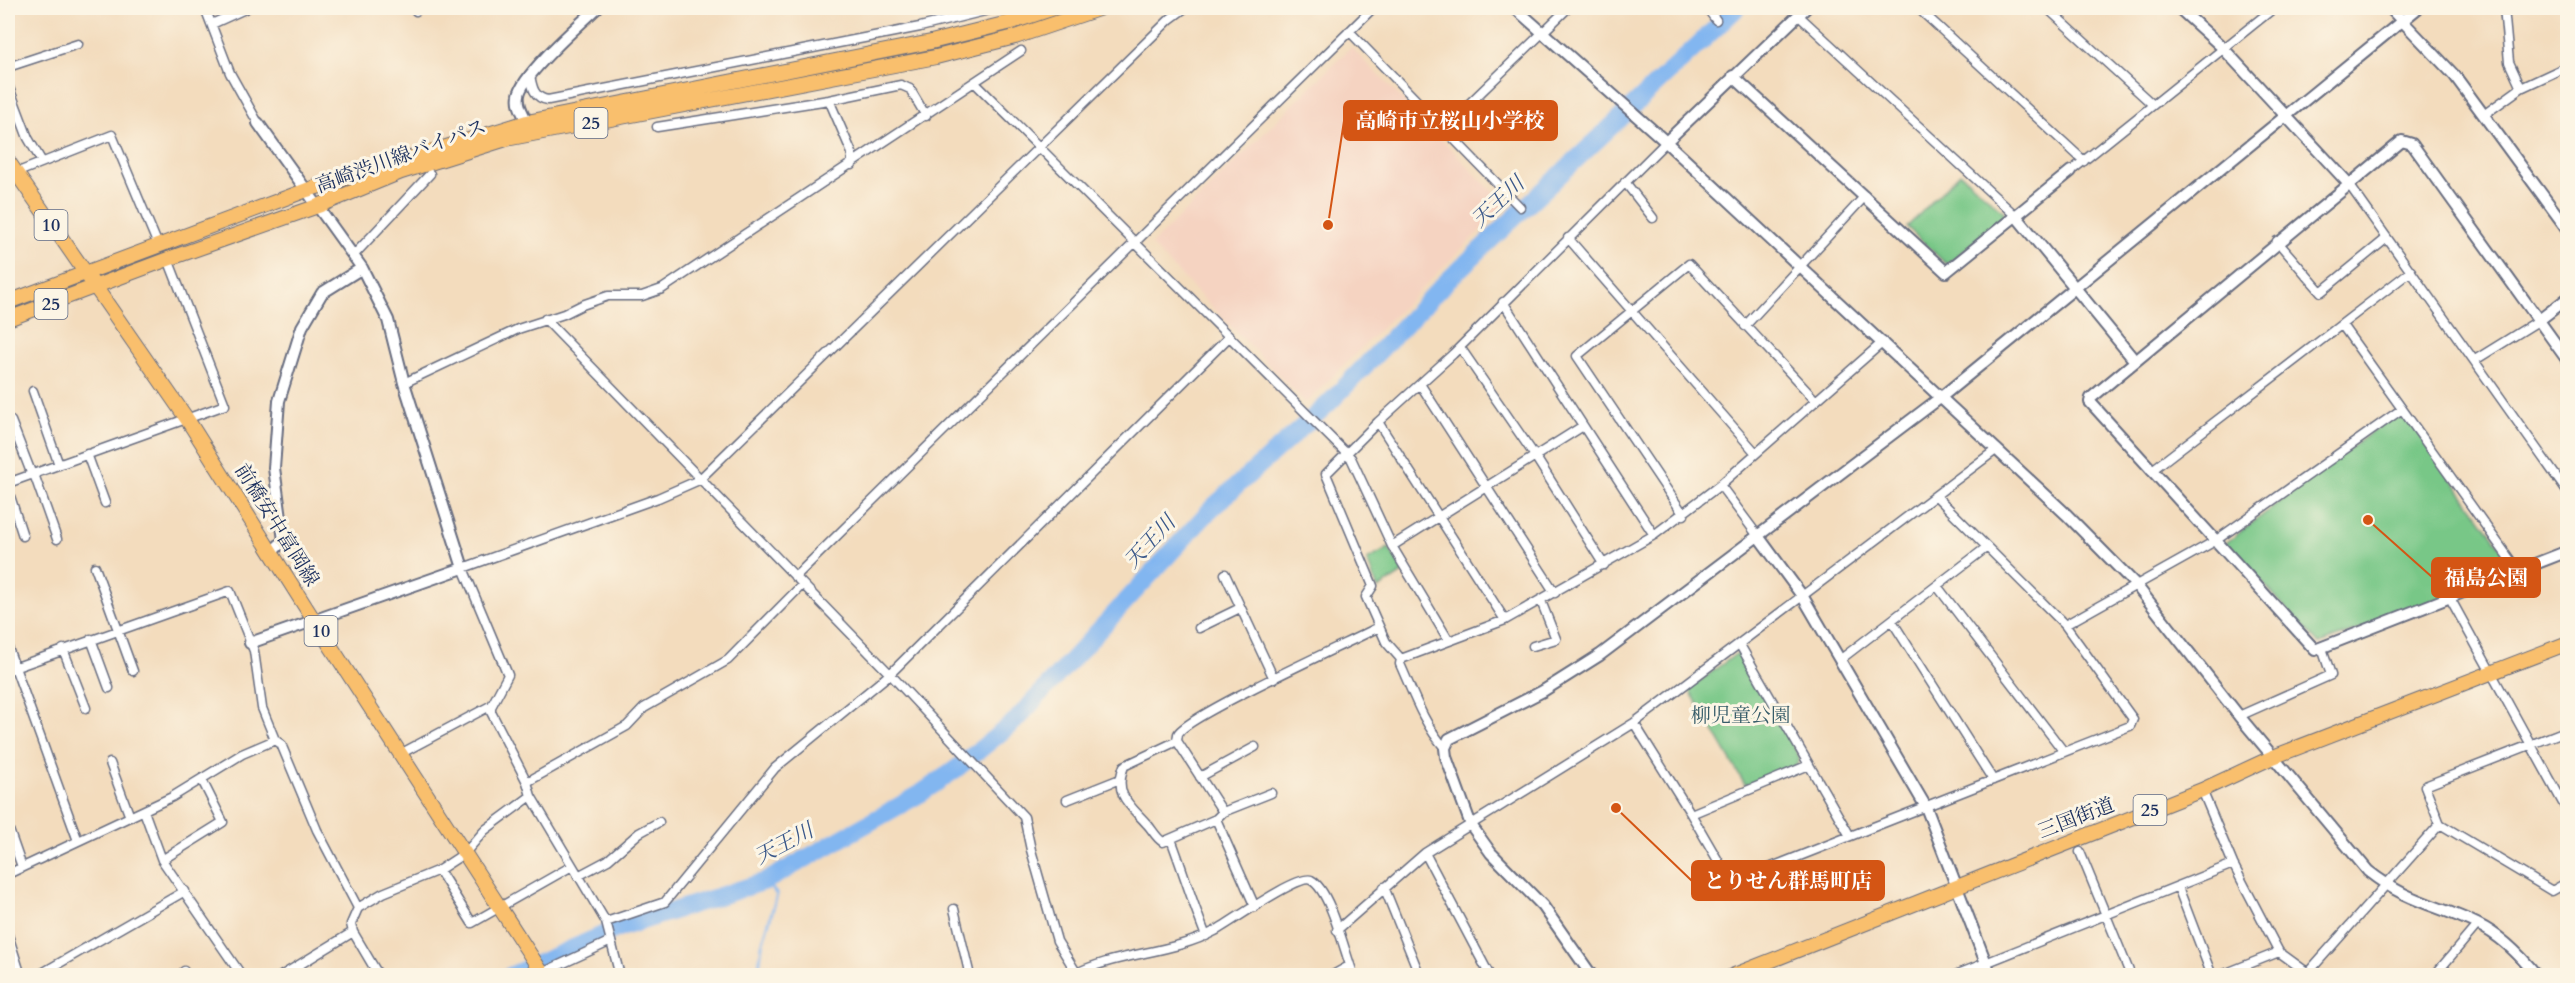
<svg xmlns="http://www.w3.org/2000/svg" width="2575" height="983" font-family="Cardo,'Noto Serif JP',serif">
	<style>
		.built { fill: #f5d3c1 }
		.green { fill: #78c787; stroke: #4a7b72; stroke-width: 1.5 }
		.lines { fill: none; stroke-linecap: round; stroke-linejoin: round }
		.stream { stroke: #82b6f0; stroke-width: 3 }
		.river { stroke: #82b6f0; stroke-width: 18 }
		.minor-casing { stroke: #676c7f; stroke-width: 11 }
		.tertiary-casing { stroke: #676c7f; stroke-width: 14 }
		.primary-casing { stroke: #676c7f; stroke-width: 16 }
		.minor { stroke: #fff; stroke-width: 8 }
		.tertiary { stroke: #fff; stroke-width: 10 }
		.primary { stroke: #f9bf6d; stroke-width: 14 }
		.labels { text-anchor: middle; dominant-baseline: central; stroke-width: 6; stroke-linejoin: round; paint-order: stroke }
		.shield { fill: #fcf5e5; stroke: #5e6a86; stroke-width: 1.5 }
		.shield-label { font-size: 18px; font-weight: bold; fill: #1b2f5e }
		.street-label { font-size: 20px; fill: #1b2f5e; stroke: #fcf5e5 }
		.park-label { font-size: 20px; fill: #375d6a; stroke: #fcf5e5 }
		.water-label { font-size: 21px; font-style: italic; fill: #3a588a; stroke: #fcf5e5 }
		.leader { fill: none; stroke: #d45514; stroke-width: 2 }
		.callout-dot { fill: #d45514; stroke: #fcf5e5; stroke-width: 2 }
		.callout { fill: #d45514; stroke: #d45514; stroke-width: 2 }
		.callout-label { font-size: 21px; text-anchor: middle; font-weight: bold; fill: #fff }
	</style>
	<rect width="100%" height="100%" fill="#fcf5e5"/>
	<filter id="ink" filterUnits="userSpaceOnUse"><feTurbulence type="fractalNoise" baseFrequency=".0167" numOctaves="2"/><feDisplacementMap in="SourceGraphic" scale="12" xChannelSelector="R" yChannelSelector="G"/><feConvolveMatrix kernelMatrix="1 2 1 2 8 2 1 2 1" color-interpolation-filters="sRGB"/></filter>
	<filter id="wash" filterUnits="userSpaceOnUse"><feTurbulence type="fractalNoise" baseFrequency=".008" numOctaves="4" result="noise"/><feDisplacementMap in="SourceGraphic" scale="24" xChannelSelector="R" yChannelSelector="G"/><feGaussianBlur stdDeviation="1.35" result="paint"/><feColorMatrix in="noise" values="0 0 0 0 0 0 0 0 0 0 0 0 0 0 0 0 0 1.4 0 .05"/><feComposite in="paint" operator="in"/></filter>
	<g filter="url(#wash)">
		<rect width="100%" height="100%" fill="#f3dcbd"/>
		<!-- built -->
		<path class="built" d="M1351,47L1506,205L1306,403L1151,245Z"/>
		<!-- green -->
		<path class="green" d="M1960,173L2004,212L2003,217L1949,263H1945L1907,227Z
			M2402,409L2518,571L2319,644L2226,543Z
			M1389,548L1404,572L1378,589L1367,560Z
			M1736,654H1742L1800,758L1797,765L1745,785L1689,689Z"/>
		<g class="lines">
			<!-- stream -->
			<path class="stream" d="M758,976L762,945L777,895L766,881"/>
			<!-- river -->
			<path class="river" d="M510,976L614,930L766,881L920,794L956,769L1015,721L1212,508L1329,403L1447,281L1737,8"/>
		</g>
	</g>
	<g filter="url(#ink)">
		<g class="lines">
			<defs>
				<path id="minor" d="M205,8L230,73L258,123
					M415,8L416,11
					M1707,8L1716,20
					M1918,8L2084,161
					M2047,8L2152,104
					M2504,8L2509,62L2521,88
					M1798,15L2017,217
					M212,24L247,8
					M1349,31L1520,207
					M8,67L78,44
					M530,75C532,87 534,98 548,100L920,27L997,8
					M975,83L1351,458L1392,546L1449,641
					M8,85L28,138L42,162
					M829,100L852,153V165
					M2485,114L2521,88L2568,66
					M657,127L829,100L901,85L910,89L926,116
					M1443,129L1568,8
					M2071,171L2274,8
					M8,176L112,135L158,245
					M1625,182L1653,218
					M2348,183L2568,493
					M1568,238L1755,452
					M2277,241L2321,292L2387,238
					M353,256L430,174
					M1503,302L1654,535
					M545,319L890,674L1024,817L1031,850L1057,941L1076,972
					M2342,325L2518,571
					M1745,326L1865,196
					M1460,347L1535,456L1604,565
					M2475,360L2538,321
					M404,383L518,329L564,314L582,305L608,296H642L662,289L1021,51
					M1420,384L1555,593
					M33,391L59,465
					M11,421L32,475
					M1378,422L1505,620
					M87,454L105,503
					M2151,471L2411,271
					M34,474L57,539
					M8,483L225,405L168,259
					M1720,485L1758,536
					M8,490L23,536
					M1684,515L1577,356L1689,264L1816,401
					M1392,546L1583,426
					M95,567L133,671
					M1225,574L1274,679
					M795,577L1373,8
					M1937,586L2064,752
					M2450,598L2568,812
					M1892,621L1993,780
					M2065,625L2215,541L2402,409
					M1199,628L1240,608
					M91,639L109,688
					M1740,645L1850,836
					M1533,646L1556,639L1541,601
					M8,648L78,841
					M63,649L86,708
					M1401,659L1386,642L1366,597L1373,586L1326,474L1378,422L1453,354L1666,142
					M1841,659L1987,547
					M8,670L230,591L254,651L262,708L275,740L242,754L172,797L8,874
					M2239,716L2331,675L2322,648
					M1634,723L1691,814L1731,883L2130,726L2133,719L2065,625L1936,496
					M2568,730L2425,786L2440,824L2552,891L2568,882
					M275,740L281,744L317,830L358,908
					M1177,741L1124,766C1113,795 1130,805 1147,824C1153,830 1155,837 1163,842L1216,819
					M1445,748C1424,725 1413,693 1400,664L1401,659L1505,620L1654,535L1720,485L1883,342
					M400,754L492,705
					M110,763L130,817
					M1200,777L1255,747
					M527,782L627,726L644,708L728,660L802,585
					M2202,790L2233,864L2279,952L2312,976
					M1067,800L1120,779
					M144,811L162,860L242,976
					M1223,812L1271,793
					M1691,814L1809,765
					M8,827L22,867
					M1171,839C1183,871 1193,904 1206,936
					M2080,852L2131,976
					M1425,853L1490,976
					M162,860L223,822L202,780
					M439,870L472,923L572,866
					M578,876L608,860L639,833L659,822
					M1384,887L1420,976
					M2178,887L2212,976
					M1255,907L1216,819L1223,812L1177,741L1178,734C1186,716 1350,642 1379,627
					M954,909L970,976
					M606,922L665,902L775,768L890,674L1229,337
					M1337,930L1425,853L1634,723L1997,449
					M353,932L379,976
					M8,935L21,976
					M184,971L186,976
					M542,973L611,941
					M37,976L185,891
					M281,976L353,932L351,924L358,908L383,893L439,870L465,853L485,830L531,796
					M620,976L606,922L531,796L527,782L491,712V707L508,675L463,568L658,498L699,480L1170,19L1185,8
					M1071,976C1115,952 1170,955 1215,931C1230,923 1298,874 1311,880C1331,890 1345,955 1354,976
					M1331,976L1349,966
					M1953,976L2233,864
					M2219,976L2279,952
					M2305,976L2440,824
					M2434,976L2478,924"/>
				<path id="tertiary" d="M1515,8L1666,142L2067,515L2136,585L2239,716L2368,871C2407,902 2435,904 2477,924C2500,935 2521,956 2537,976
					M2179,8L2222,47L2348,183
					M2390,8L2455,76L2568,230
					M1733,76L1946,272L2071,171
					M527,122C523,113 517,105 519,95C522,75 580,24 597,8
					M1666,142L1806,8
					M2017,217L2135,361
					M2538,321L2568,298
					M2568,361L2412,144L2402,141L2091,398L2090,402L2315,650L2568,551
					M1758,536L1803,597L1926,807L1991,976
					M272,552L284,540L274,468L279,401L302,327L322,293L362,268
					M250,643L463,568L404,383L388,320L362,268L258,123
					M1592,976L1543,906L1491,853L1471,825L1446,757L1445,748L1449,739L1543,691L1600,655L1940,398L2418,8"/>
				<path id="primary" d="M8,161L187,419L315,622L544,976
					M8,302L307,190L527,122L931,42L1012,22L1054,8
					M8,319L168,259L318,206L401,172L506,139L936,57L1015,37L1101,8
					M1732,976L2202,790L2273,757L2568,643"/>
			</defs>
			<!-- minor casing -->
			<use href="#minor" class="minor-casing"/>
			<!-- tertiary casing -->
			<use href="#tertiary" class="tertiary-casing"/>
			<!-- primary casing -->
			<use href="#primary" class="primary-casing"/>
			<!-- minor -->
			<use href="#minor" class="minor"/>
			<!-- tertiary -->
			<use href="#tertiary" class="tertiary"/>
			<!-- primary -->
			<use href="#primary" class="primary"/>
		</g>
	</g>
	<g class="labels">
		<!-- shield labels -->
		<g class="shield">
			<rect x="574.5" y="108" width="33" height="30" rx="4.5"/>
			<rect x="34.5" y="210" width="33" height="30" rx="4.5"/>
			<rect x="34.5" y="289" width="33" height="30" rx="4.5"/>
			<rect x="304.5" y="616" width="33" height="30" rx="4.5"/>
			<rect x="2133.5" y="795" width="33" height="30" rx="4.5"/>
		</g>
		<g class="shield-label">
			<text x="591" y="123">25</text>
			<text x="51" y="225">10</text>
			<text x="51" y="304">25</text>
			<text x="321" y="631">10</text>
			<text x="2150" y="810">25</text>
		</g>
		<!-- street labels -->
		<g class="street-label">
			<text transform="translate(401 156) rotate(-20)">高崎渋川線バイパス</text>
			<text transform="translate(277 525) rotate(58)">前橋安中富岡線</text>
			<text transform="translate(2076 818) rotate(-21)">三国街道</text>
		</g>
		<!-- park labels -->
		<g class="park-label">
			<text x="1741" y="715">柳児童公園</text>
		</g>
		<!-- water labels -->
		<g class="water-label">
			<text transform="translate(1498 202) rotate(-43)">天王川</text>
			<text transform="translate(1150 542) rotate(-47)">天王川</text>
			<text transform="translate(784 844) rotate(-28)">天王川</text>
		</g>
	</g>
	<!-- callouts -->
	<path class="leader" d="M1328 225L1344 121M2368 520L2432 577M1616 808L1692 881"/>
	<g class="callout-dot">
		<circle cx="1328" cy="225" r="6"/>
		<circle cx="2368" cy="520" r="6"/>
		<circle cx="1616" cy="808" r="6"/>
	</g>
	<g class="callout">
		<rect x="1344" y="101" width="213" height="39" rx="6"/>
		<rect x="2432" y="558" width="108" height="39" rx="6"/>
		<rect x="1692" y="861" width="192" height="39" rx="6"/>
	</g>
	<g class="callout-label">
		<text x="1450" y="128">高崎市立桜山小学校</text>
		<text x="2486" y="585">福島公園</text>
		<text x="1788" y="888">とりせん群馬町店</text>
	</g>
	<!-- margin -->
	<rect width="2575" height="983" fill="none" stroke="#fcf5e5" stroke-width="30"/>
</svg>
